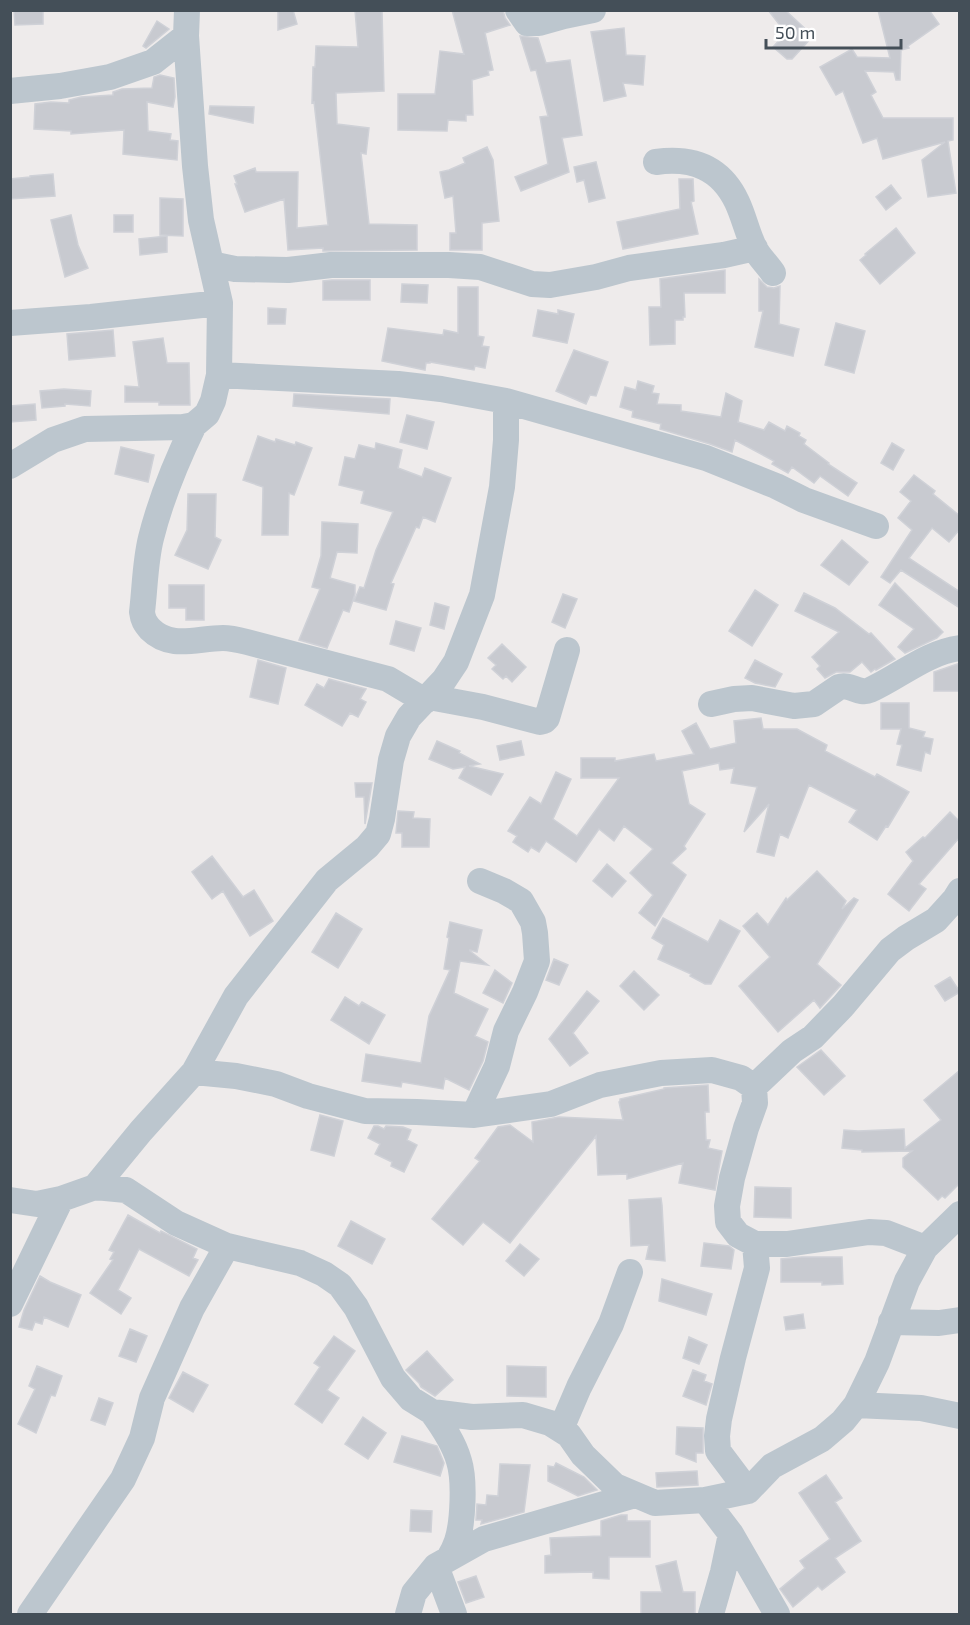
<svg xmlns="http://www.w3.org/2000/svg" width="970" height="1625" font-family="'Exo 2',sans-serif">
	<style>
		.building { fill: #c8cad0; stroke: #cfd1d7; stroke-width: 1.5 }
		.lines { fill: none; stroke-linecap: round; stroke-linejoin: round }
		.minor { stroke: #bcc6ce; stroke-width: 26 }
	</style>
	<rect width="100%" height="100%" fill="#eeebeb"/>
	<!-- building -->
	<path class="building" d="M14,10H43V24L15,25Z
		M278,10H293L297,24L278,30Z
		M355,10H382L384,91L336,93L337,124L369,128L366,154L361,153L369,224L417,225V250L323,251V248L288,250L284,199L245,212L235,184H237L234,176L255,168L256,172H298L297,228L328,225L314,102L312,103L313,67H315L316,46L358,47Z
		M452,10H503L505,18L510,25L485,33L493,70L488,71L489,75L472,80L473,115H466V121L448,120L447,131L398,130V94H435L440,51L464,54Z
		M768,10H785L813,36L792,59H787L773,47L786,33Z
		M878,10H929L939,24L908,46L909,48L901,50L900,80H896L894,72L865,71L876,92L871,95L883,118H953V140L948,141L956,193L928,197L922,160L945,142L883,159L877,138L863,143L843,91L836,95L820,67L852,49L857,57L890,58Z
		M157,21L169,29L146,48L143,46Z
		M624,28L626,55L645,56L643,85L623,83L626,96L604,101L591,32Z
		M520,36L538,38L546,63L570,60L582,135L562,138L569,172L521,191L515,177L548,164L540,117L548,116L536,70L531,71Z
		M160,75L174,78L175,97L173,107L147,102L148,131L171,134L170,140L178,141L177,160L123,154L124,130L71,134V131L34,129L35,104L51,102L69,103V100L81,97L113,95V92L122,89L152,88L154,77Z
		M210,106L254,107L253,123L209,114Z
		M487,147L493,160L499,221L482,223V250H450V233H456L453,196L445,198L440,172L449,170L465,163L463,158Z
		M596,162L605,198L589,202L584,180L577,182L574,167Z
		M53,174L55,196L10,199V179L30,177V176Z
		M679,179H693L694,201L691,202L698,234L623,249L617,222L680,209Z
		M891,185L901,198L886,210L876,197Z
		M160,198L183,199V236L160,235Z
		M71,215L78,245L88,268L65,277L51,220Z
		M114,215H133V232H114Z
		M896,228L915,253L880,284L860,260L866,255L865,254Z
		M167,236V252L140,255L139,239Z
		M725,270V293H684L685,317H683V320H675V344L650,345L649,307H661L660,279Z
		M759,279L767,287L774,288L780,286L779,324L799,329L793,356L755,347L763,311H759Z
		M332,280H370V300H323V281Z
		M402,284L428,285L427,303L401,302Z
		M458,287H478V336L484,337L482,346L489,347L485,368L475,366L474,370L430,362V363H426L425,370L382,361L388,328L443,335L444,330L458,333Z
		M268,308L286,309L285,324H268Z
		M538,310L558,314V310L574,314L567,343L533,336Z
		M836,323L865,331L854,373L825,365Z
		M113,330L115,356L69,360L67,334Z
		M163,338L167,363H189L190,405H159V402H125V386L139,387L133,342Z
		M574,350L608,362L596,396L590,395L586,404L556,391Z
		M638,381L654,386L652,393L659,394L657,404L681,405V411L721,417L726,393L742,401L738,422L764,430L769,422L785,431L787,426L800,433L799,436L806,440L804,444L829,463L828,464L857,483L848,496L820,476L814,483L792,467L788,473L772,464L774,461L735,440L732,452L710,444L660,429L661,424L632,417L633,411L620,407L625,387L636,390Z
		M64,389L91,391L90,406L65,404V406L42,408L40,391Z
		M294,394L390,399L389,414L293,406Z
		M35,404L36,420L10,422V406Z
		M407,415L434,422L427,449L400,442Z
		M258,436L275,442L276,439L295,445L296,442L312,448L294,495L289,493L288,535H262L263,487L243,480Z
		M376,443L402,450L398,468L422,477L425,468L451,478L435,522L423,517L419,528L416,527L391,583L394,584L386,610L354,601L360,587L364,588L376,550L393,512L361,503L364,491L339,485L345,457L355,459L359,445L375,449Z
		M892,443L904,450L893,470L881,463Z
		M121,447L154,455L148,482L115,474Z
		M914,475L935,491L933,494L960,516V529L949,542L932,528L909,558L960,592V608L901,570L890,583L881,577L912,530L898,518L911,501L900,492Z
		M188,494H216L215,537L221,540L208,569L175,555L187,530Z
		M322,522L358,524L357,553L337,552L330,578L355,585V594L349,612L343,610L327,648L299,640L320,589L312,587L321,556Z
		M842,540L868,562L849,585L821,565Z
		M895,583L943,632L937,638L905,653L898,647L914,629L879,605Z
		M169,585H204V620H186V608H169Z
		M755,590L778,605L752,646L729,631Z
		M804,593L835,608L869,634L871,633L895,659L876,670L875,669L871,672L862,662L850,672H836L825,678L817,669L820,666L812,657L839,632L795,611Z
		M563,594L577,599L565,628L552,622Z
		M435,603L449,607L444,629L430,625Z
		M396,621L421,628L414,651L390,644Z
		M502,644L526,667L512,682L506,676L503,679L492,669L496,665L488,658Z
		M258,660L286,668L278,704L250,697Z
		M755,660L782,674L775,687L755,683L745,678Z
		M960,663V691H934V672Z
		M329,679L366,689L360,699L366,702L358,717L350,713L342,726L305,705L317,684L324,688Z
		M881,703H909V728L925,732L923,737L933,739L930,754L925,752L921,771L897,765L902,745L897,744L901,729H881Z
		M761,718L763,729H797L827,745L825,751L875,777L877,774L909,792L888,827L886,826L877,840L849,822L857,810L809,785L788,838L780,834L774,856L757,852L769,804L744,832L757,787L731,783L734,768L720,770L719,763L682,771L689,804L705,814L684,846L686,849L671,863L686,875L655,926L639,913L653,895L630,873L653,849L624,826L614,841L599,829L576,862L546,841L539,852L531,847L528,852L513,842L517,836L508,831L530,797L541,804L556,772L571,779L553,819L577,836L619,778H581V758H615V761L654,754L656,761L694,754L682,731L696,723L710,749L736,743L734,721Z
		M437,741L460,751L459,753L480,764L469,766L503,774L491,795L459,778L465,767L453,769L429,759Z
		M521,741L524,755L500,760L497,746Z
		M355,783H372L365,824L364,797H356Z
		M398,811L414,812L413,818L430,819L429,847H402V833H396Z
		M950,812L960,822V837L919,884L926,889L909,911L888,894L913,861L906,852L923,837L925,838Z
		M212,856L243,897L254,890L273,921L250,936L223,891L212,899L192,872Z
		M607,864L626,881L612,897L593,881Z
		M817,871L846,901L842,909L854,898L858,900L817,964L841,985L820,1008L814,1000L778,1032L739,986L770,957L743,926L757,913L768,925L786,898L787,900Z
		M336,913L362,929L338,968L312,952Z
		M663,918L708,942L720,920L740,931L711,984H705L690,976L691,974L658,959L664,945L652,938Z
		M450,922L482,930L477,952L470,950V951L488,965L460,961L454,993L488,1009L475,1036L488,1042L483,1061L469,1090L445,1078L443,1089L402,1082L401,1087L362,1081L366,1054L421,1063L429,1016L450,970L444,969L449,938L447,937Z
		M554,959L568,965L559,985L546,980Z
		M495,970L512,983L503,1003L483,993Z
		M634,971L659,995L644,1010L620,986Z
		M950,977L960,992L945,1001L935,986Z
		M587,991L599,1001L573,1033L588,1053L570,1066L549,1039Z
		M345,997L359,1006L362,1002L385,1015L369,1044L331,1020Z
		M821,1050L845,1076L824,1095L797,1067Z
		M960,1070V1183L945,1198L942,1196L938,1200L903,1167V1158L912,1151L862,1152V1150L842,1148L844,1130L858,1131L904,1129L905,1148L941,1120L924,1100Z
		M708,1085L709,1112H705L706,1140H710L708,1148L722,1151L715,1190L679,1183L683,1163L627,1179V1174L598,1175L596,1136L510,1243L483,1222L463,1245L432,1219L480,1161L475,1158L498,1127L510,1125L533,1142L532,1122L559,1117L623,1120L619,1102L620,1101V1099L664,1089V1088Z
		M320,1115L343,1121L334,1156L311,1150Z
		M374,1126H378L384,1129L386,1126L403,1127L411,1130L407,1140L417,1145L404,1172L391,1166L392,1162L375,1154L380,1144L368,1138Z
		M755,1187L791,1188V1218L754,1217Z
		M661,1198L662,1205L665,1261L646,1259L649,1245L631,1246L629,1200Z
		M128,1215L160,1233L161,1231L197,1249L193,1258L198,1260L189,1276L139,1249L118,1290L131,1298L121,1314L90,1293L113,1260L110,1259L114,1252L109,1250Z
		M351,1221L385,1239L372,1264L338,1246Z
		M704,1243L729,1246L734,1250L731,1269L701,1266Z
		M520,1244L539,1259L524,1276L506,1261Z
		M802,1257H842L843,1284L822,1285V1282H781V1259Z
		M40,1276L50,1282L81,1295L68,1327L44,1317L42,1324L35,1322L32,1330L19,1327L24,1310Z
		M662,1279L712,1294L706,1315L659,1301Z
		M803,1314L805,1328L786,1330L784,1317Z
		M130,1329L147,1336L136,1362L119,1356Z
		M334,1336L355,1351L327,1390L339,1398L322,1423L295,1404L320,1367L314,1363Z
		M689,1337L707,1345L699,1364L683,1358Z
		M427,1351L453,1380L435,1396L421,1387L419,1383L406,1370Z
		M37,1366L62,1376L55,1396L51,1395L36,1433L18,1424L35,1389L29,1386Z
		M507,1366L546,1367V1397L507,1396Z
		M693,1370L706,1375L704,1381L712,1384L706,1405L683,1396Z
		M183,1372L208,1385L193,1412L169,1398Z
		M99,1398L113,1403L105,1425L91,1420Z
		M363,1417L386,1433L368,1459L345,1444Z
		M677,1427L703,1428V1453H696V1462L676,1454Z
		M402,1436L437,1446L444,1463L440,1476L394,1462Z
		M556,1463L584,1477L597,1490L578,1496L548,1481V1466L554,1467Z
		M500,1464L530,1465L524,1512L481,1524L482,1520H476L477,1504L486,1505L487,1495L498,1496Z
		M697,1471L698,1485L657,1487L656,1473Z
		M826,1475L842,1498L835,1502L861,1541L835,1558L845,1572L822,1590L818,1586L793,1607L780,1589L805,1568L800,1561L830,1539L799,1493Z
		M411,1510L432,1511L431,1532L410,1531Z
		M621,1515H627V1521H650V1557H609V1579L593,1578V1572L545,1573V1556L551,1555L550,1538L601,1536V1521Z
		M676,1561L683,1592H695V1614H641V1592H662L656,1566Z
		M476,1576L484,1597L466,1603L458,1582Z"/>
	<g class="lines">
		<!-- minor -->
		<path class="minor" d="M518,10L527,23H539L564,16L593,10
			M10,91L60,86L110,77L153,62L186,36
			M656,162C693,157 721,168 737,202C744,217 747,232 754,247C758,256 767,264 773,273
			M211,264L235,269L288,270L331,265H449L480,267L532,284L550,285L596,277L629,268L724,255L755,248
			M10,323L91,317L220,303
			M219,375L398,384L441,389L506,401L706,458L776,486L804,500L876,526
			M194,425C176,462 161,498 151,538C145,562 145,588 142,612C143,620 145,623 150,629C171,650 197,638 223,638C231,638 239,640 247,642L388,679L425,701
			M10,466L53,440L85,429L183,427L194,425L207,414L213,401L219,375L220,303L201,220L195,166L186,36L187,10
			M429,697L483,707L540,722L544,721L547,718L567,650
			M711,704L734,699L752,698L794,706L814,704L839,687C850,683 859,695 870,690C901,676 925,653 960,648
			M194,1072L236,1076L276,1084L308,1096L365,1111L417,1112L474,1115L551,1104L600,1085L661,1073L712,1070L741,1078L754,1087L755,1103L746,1128L732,1178L727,1206L728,1222L738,1235L755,1244H787L869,1232L886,1233L925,1248
			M754,1087L792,1051L813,1037L843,1006L890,950L906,938L936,920L955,899L960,891
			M474,1115L497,1066L506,1031L525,992L537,961L535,933L533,922L521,901L504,891L480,881
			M95,1187L141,1131L194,1072L236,996L327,880L367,847L378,834L382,819L391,760L398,736L409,717L444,680L456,662L482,595L502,487L506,440V401
			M10,1200L37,1204L61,1199L95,1187L126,1190L176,1223L227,1246L300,1263L324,1274L340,1285L356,1307L393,1378L411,1399L432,1412L472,1417L523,1415L550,1423L569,1435L583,1455L615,1486L655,1503L705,1500L748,1491L772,1466L822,1439L843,1421L856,1405L877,1362L907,1281L925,1248L960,1214
			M10,1304L61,1199
			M891,1322L939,1323L960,1320
			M856,1405L921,1408L960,1416
			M432,1412C443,1427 454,1443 459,1461C465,1480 463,1523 457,1541C455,1547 452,1553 449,1558
			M561,1429L579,1387L611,1324L630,1272
			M748,1491L718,1451L717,1436L719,1419L733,1358L757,1268L755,1244
			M705,1500L731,1534L777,1614
			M436,1566L454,1614
			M30,1614L123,1479L142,1438L152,1398L192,1308L227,1246
			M408,1614L414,1593L436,1566L484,1539L635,1495
			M711,1614L723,1572L731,1534"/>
	</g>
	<!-- border -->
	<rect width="970" height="1625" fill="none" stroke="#444f58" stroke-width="24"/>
	<!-- scale -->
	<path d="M766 39v9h135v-9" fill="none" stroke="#444f58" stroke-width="3"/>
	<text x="775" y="39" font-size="18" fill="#444f58" stroke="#ffffff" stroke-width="4.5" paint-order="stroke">50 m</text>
</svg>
